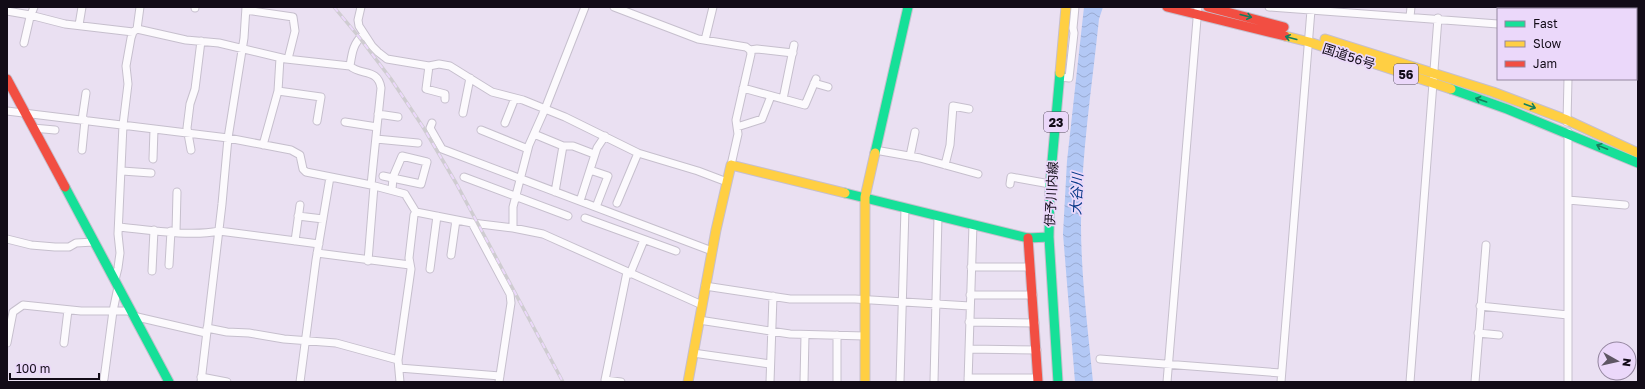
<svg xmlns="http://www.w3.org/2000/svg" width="1645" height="389" font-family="'Golos Text','Noto Sans JP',sans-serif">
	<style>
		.water { fill: url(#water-waves) }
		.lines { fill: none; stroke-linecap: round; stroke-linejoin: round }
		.street-casing { stroke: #c6bfcd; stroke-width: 9 }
		.fast-casing { stroke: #c6bfcd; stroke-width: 11 }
		.slow-casing { stroke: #c6bfcd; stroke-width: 11 }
		.jam-casing { stroke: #c6bfcd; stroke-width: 11 }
		.street { stroke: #fcfafd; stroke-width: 7 }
		.fast { stroke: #16e098; stroke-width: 9 }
		.slow { stroke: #ffcf43; stroke-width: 9 }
		.jam { stroke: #f24e42; stroke-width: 9 }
		.rail-casing { stroke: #cfccd1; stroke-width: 3.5 }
		.rail { stroke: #ebd8fa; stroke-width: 2; stroke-dasharray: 6; stroke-linecap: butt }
		.oneway { stroke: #14805e }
		.labels { text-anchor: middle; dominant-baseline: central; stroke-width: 3.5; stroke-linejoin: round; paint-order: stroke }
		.shield { fill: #ebd8fa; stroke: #53485b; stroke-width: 1 }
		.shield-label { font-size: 12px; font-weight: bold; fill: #120b17 }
		.street-label { font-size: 13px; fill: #120b17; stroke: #ebd8fa }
		.water-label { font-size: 14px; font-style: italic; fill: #043685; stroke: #ebd8fa }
	</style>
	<defs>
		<pattern id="water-waves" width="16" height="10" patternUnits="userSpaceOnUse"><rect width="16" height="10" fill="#b3c8f5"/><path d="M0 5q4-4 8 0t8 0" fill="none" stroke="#99aad1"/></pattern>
	</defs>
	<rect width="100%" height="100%" fill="#eae0f2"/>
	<!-- water -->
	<path class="water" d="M1084,7H1103L1099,19C1092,87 1081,156 1081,224C1081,277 1088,330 1093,382H1075L1063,234L1067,161Z"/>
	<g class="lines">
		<defs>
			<path id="street" d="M361,7L358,20L359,26L372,46L378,52L387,59L429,66L439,64L450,66L492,92L523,100L565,117L638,153L698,171L727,182
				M614,7L698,39L746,47L750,50L751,54L736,120L738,134L731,165
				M1269,7L1498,24
				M1619,7L1632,9
				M195,8V7
				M1564,8L1568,7
				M1505,9V7
				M246,10L293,17L295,31L288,59
				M7,11L30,15L65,24L133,32
				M1410,17L1411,7
				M79,25L82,7
				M137,29L186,40L219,43L286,59L350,66C361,76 378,68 381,88L371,185
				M705,40L713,7
				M24,43L30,17L34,7
				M1636,45H1638
				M750,50L757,49L793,53
				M350,66C352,53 353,43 364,34
				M429,66L426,89L445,94V99
				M1060,77L1069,78L1074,33L1073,28L1075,7
				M814,83L828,87
				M743,88L805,105L816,79
				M278,91L321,97L317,121
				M783,99L794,45
				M7,111L228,138L291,150L300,155L303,169L306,172L371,185L405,194L416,212L472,223L513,228L543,234L702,305
				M463,113L470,78
				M378,114L398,117
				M82,120L86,93
				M345,122L377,127
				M1567,122L1568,79
				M432,123L430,128L442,149L712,251
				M505,123L515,98
				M737,127L762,119L771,96
				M33,128L55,130
				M481,130L528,149
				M1568,132V382
				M534,134L563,146H573L594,154
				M376,139L418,143
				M263,145L278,91L280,58
				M82,150L85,120
				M191,150L187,128L190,104L195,89L201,41
				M875,150L920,158L978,174
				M910,156L915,132
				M153,159L154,129
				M945,165L950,145L953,106L969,109
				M590,170L608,176L596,207
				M122,171L151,173
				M383,176L421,184L427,162L402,156L393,177L392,190
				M464,177L568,216
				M1010,184L1011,177L1050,184
				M555,192L563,146
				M1568,200L1625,205
				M580,201L597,148L605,136
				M617,203L638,153
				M298,216L323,219
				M585,218L676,251
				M472,223L510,294L511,303L499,382
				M119,227C148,230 191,237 219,231L319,244
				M513,228V207L529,145L545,109L585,7
				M176,232L177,192
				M7,239L31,245L55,247H69L76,243L94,242
				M295,241L300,205
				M317,253L410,265
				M451,255L456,220
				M368,261L374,186
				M169,265L171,231
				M971,267H1030
				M430,269L437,216
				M152,271L154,230
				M630,274L644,240
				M115,280L118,268L120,253L118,234L123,125L128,84L126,66L131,38L133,32L137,29L140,7
				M705,286L790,299H855L970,306
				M970,295H1033
				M1480,306L1568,315
				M133,316L206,333
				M699,320L790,334L865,336
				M969,322L1035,323
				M207,328L227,332L249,333L284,339L336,343L398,360
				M1478,333L1499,335
				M7,343L13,312L23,305L81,311H131
				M64,343L68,310
				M969,349L1037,350
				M693,353L770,364
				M1100,359L1281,373
				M399,368L500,376
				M201,377L227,382
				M968,378H1038
				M104,379L113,311L118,287
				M201,382L222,204L228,138L244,38L246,7
				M300,382L316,260L330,177
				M400,382L398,360L411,269L409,258L414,215L416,212
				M621,382L605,380L627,272
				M770,382L773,296
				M804,382L805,335
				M837,382V335
				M900,382L905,208
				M934,382L938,216
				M968,382L973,224
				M1167,382L1198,7
				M1281,382L1311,10
				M1410,382L1438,18
				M1475,382L1486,245"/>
			<path id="fast" d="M1451,89L1507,109L1638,163
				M875,153L908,7
				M65,187L169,382
				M845,193L1028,238L1049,237
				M1058,382L1049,237L1050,184L1060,73"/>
			<path id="slow" d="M1285,36L1309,42L1451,89
				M1325,39L1493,92L1567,120L1638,153
				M1060,73L1066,7
				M688,382L716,230L731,165L845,193
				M865,382V197L875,153"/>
			<path id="jam" d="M1167,7L1285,36
				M1208,7L1284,27
				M7,79L65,187
				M1028,238L1038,382"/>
		</defs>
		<!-- street casing -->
		<use href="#street" class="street-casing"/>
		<!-- fast casing -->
		<use href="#fast" class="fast-casing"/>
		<!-- slow casing -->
		<use href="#slow" class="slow-casing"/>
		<!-- jam casing -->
		<use href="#jam" class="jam-casing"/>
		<!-- street -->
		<use href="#street" class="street"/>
		<!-- fast -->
		<use href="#fast" class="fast"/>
		<!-- slow -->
		<use href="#slow" class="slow"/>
		<!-- jam -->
		<use href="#jam" class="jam"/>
		<defs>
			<path id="rail" d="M334,7L359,37L391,79L423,127L456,183L563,382"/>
		</defs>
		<!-- rail casing -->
		<use href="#rail" class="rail-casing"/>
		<!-- rail -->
		<use href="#rail" class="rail"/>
	</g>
	<!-- one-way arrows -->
	<defs><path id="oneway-shaft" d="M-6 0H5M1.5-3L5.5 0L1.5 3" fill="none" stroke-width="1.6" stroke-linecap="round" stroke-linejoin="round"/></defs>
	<g class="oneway">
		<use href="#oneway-shaft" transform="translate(1246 16) rotate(14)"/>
		<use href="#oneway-shaft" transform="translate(1291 38) rotate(-165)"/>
		<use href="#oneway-shaft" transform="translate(1481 100) rotate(-161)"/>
		<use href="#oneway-shaft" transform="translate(1530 106) rotate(20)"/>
		<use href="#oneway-shaft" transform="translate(1602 147) rotate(-158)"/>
	</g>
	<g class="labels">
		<!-- shield labels -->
		<g class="shield">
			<rect x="1394" y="64" width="24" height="20" rx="3"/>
			<rect x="1044" y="112" width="24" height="20" rx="3"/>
		</g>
		<g class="shield-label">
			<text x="1406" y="74">56</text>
			<text x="1056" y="122">23</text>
		</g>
		<!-- street labels -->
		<g class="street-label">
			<text transform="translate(1349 56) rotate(18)">国道56号</text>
			<text transform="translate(1051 194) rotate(-87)">伊予川内線</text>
		</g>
		<!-- water labels -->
		<g class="water-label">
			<text transform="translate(1076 194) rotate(-87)">大谷川</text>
		</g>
	</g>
	<!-- border -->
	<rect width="1645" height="389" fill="none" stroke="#120b17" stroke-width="16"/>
	<!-- legend -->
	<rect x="1497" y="8" width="140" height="72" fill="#ebd8fa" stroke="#94869f"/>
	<rect x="1505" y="21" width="20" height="6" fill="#16e098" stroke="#94869f"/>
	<text x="1533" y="28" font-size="12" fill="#120b17">Fast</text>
	<rect x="1505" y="41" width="20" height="6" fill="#ffcf43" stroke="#94869f"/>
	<text x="1533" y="48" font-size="12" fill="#120b17">Slow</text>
	<rect x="1505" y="61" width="20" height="6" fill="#f24e42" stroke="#94869f"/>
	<text x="1533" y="68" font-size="12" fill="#120b17">Jam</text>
	<!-- north arrow -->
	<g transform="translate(1617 361) rotate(98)"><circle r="19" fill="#ebd8fa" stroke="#94869f"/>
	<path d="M0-3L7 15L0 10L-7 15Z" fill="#5e5664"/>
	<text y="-6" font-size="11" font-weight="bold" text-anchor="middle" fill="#120b17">N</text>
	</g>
	<!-- scale -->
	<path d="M10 373v6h89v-6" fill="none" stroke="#120b17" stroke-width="2"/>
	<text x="16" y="373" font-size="12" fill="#120b17" stroke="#ebd8fa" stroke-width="3" paint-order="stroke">100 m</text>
</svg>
